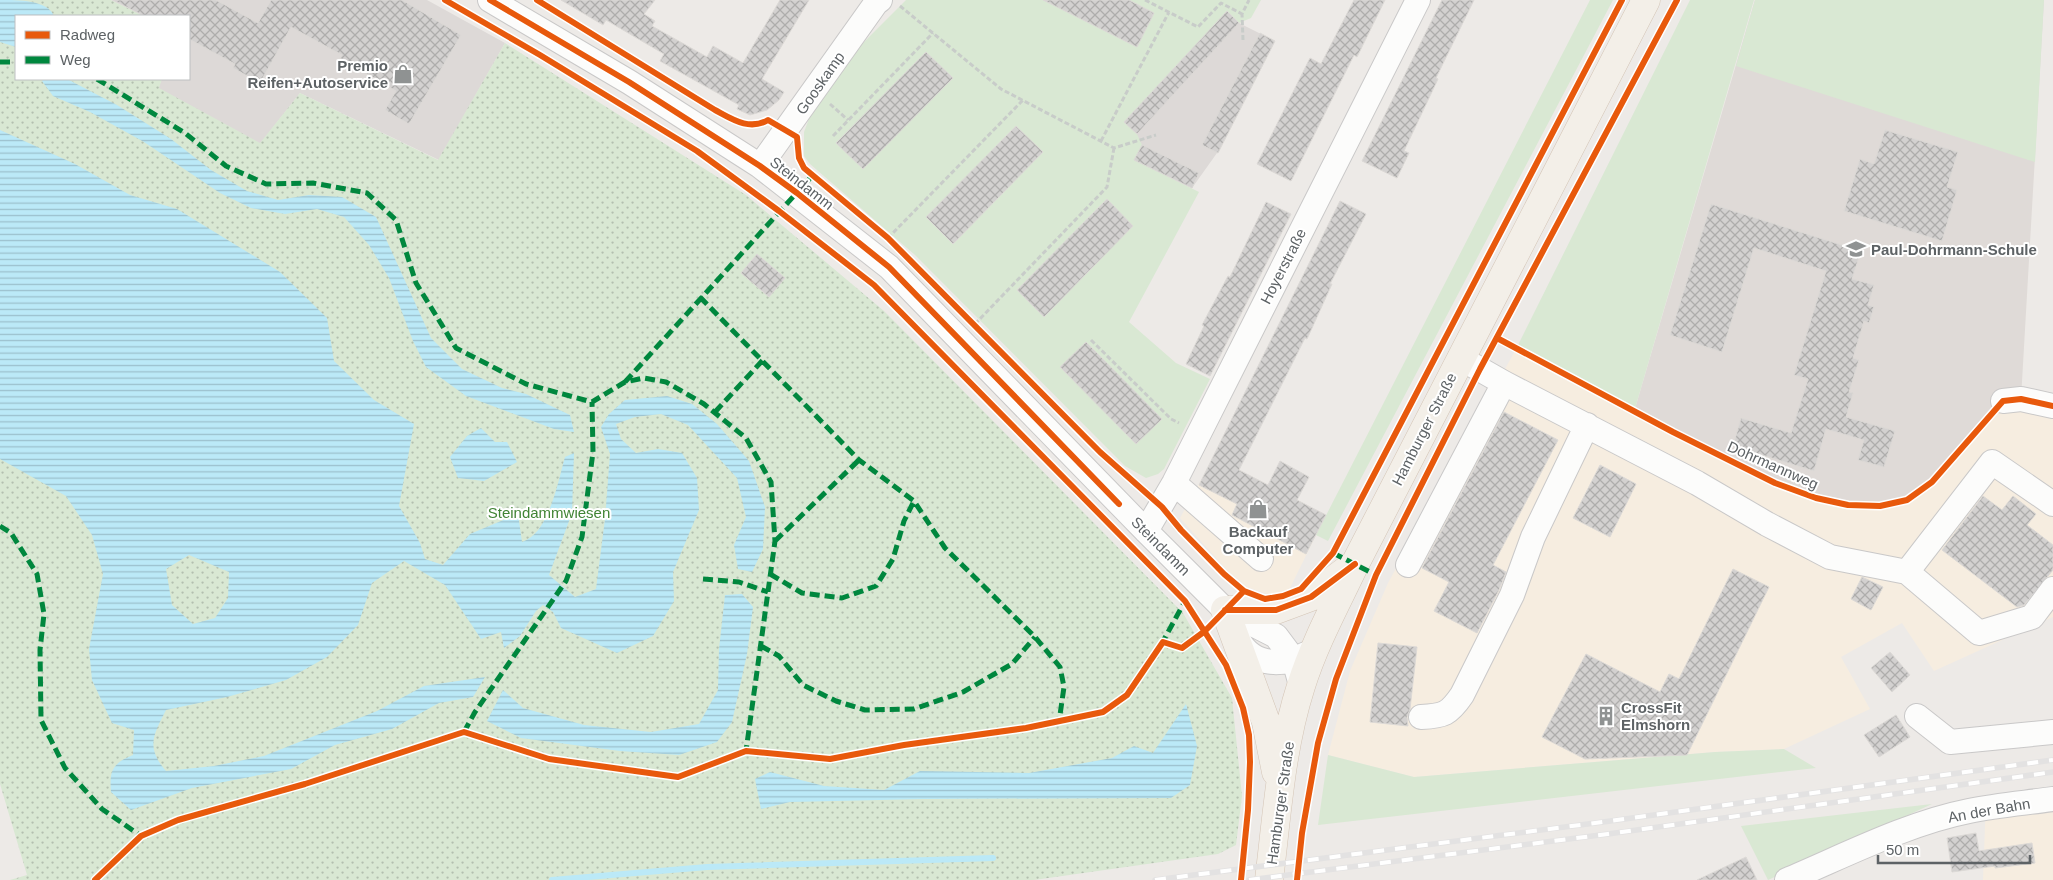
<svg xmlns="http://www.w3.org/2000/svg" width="2053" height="880" font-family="Arial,sans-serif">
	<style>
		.commercial { fill: #f6ede0 }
		.industrial { fill: #ddd9d7 }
		.education { fill: #dfdad7 }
		.grass { fill: #d9e8d3 }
		.park { fill: url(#park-dots) }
		.water { fill: url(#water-rules); fill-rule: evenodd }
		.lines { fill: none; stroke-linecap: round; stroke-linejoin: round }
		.stream { stroke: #bbe9f7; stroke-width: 6 }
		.building { fill: url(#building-cross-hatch); stroke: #dcd9d6 }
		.minor-casing { stroke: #c9c8c8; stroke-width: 26 }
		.major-casing { stroke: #d4c5b6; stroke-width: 29 }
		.path { stroke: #c8ccc9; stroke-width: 3; stroke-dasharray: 5 2.5; stroke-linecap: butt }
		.minor { stroke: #fcfcfb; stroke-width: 24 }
		.major { stroke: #f3efe8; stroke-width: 28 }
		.rail-casing { stroke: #e3e2e2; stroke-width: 5.5 }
		.rail { stroke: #fff; stroke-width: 4; stroke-dasharray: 11; stroke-linecap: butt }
		.quiet { stroke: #00873e; stroke-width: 5; stroke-dasharray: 10 5; stroke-linecap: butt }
		.cycleway-casing { stroke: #fff; stroke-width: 9 }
		.cycleway { stroke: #e8590c; stroke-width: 6 }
		.labels { text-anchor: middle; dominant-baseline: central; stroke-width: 4; stroke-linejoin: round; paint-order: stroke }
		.poi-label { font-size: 15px; font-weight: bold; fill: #5d6265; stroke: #fff; text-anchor: start }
		.street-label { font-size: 15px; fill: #5d6265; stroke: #fff }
		.park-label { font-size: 15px; fill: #418435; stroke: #fff }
	</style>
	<defs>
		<pattern id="park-dots" width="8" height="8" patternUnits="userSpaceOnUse" patternTransform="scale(1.25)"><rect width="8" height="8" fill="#d9e8d3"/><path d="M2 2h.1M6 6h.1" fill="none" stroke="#b3bfaf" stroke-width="1.8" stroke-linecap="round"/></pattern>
		<pattern id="water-rules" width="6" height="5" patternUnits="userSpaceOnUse" patternTransform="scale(1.25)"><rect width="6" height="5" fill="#bbe9f7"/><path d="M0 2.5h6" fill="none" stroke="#9bc0cc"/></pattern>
		<pattern id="building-cross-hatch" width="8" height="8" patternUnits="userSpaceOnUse" patternTransform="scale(1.25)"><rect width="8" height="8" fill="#d3d1d0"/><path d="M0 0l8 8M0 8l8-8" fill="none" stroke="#aeadac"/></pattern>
	</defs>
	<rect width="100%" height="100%" fill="#edeae7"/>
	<!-- commercial -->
	<path class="commercial" d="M1516,349L1673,432L1775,483L1880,506L1907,500L1933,482L2003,401L2053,406V617L1934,671L1902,623L1841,657L1870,709L1784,749L1715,752L1414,777L1328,755L1350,671L1388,583Z
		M1214,457L1326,515L1289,590L1270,595L1247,587L1227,570L1180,518Z
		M2053,790V880H1983L1986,798Z"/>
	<!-- industrial -->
	<path class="industrial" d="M111,0H427L505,43L439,160L300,93L260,144L158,88L162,79H189V16H144Z
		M1227,11L1239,23L1275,41L1217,153L1192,188L1134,159L1124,122Z"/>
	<!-- education -->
	<path class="education" d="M1755,0H2044L2021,399L2003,401L1932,482L1907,500L1880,506L1848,505L1816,498L1775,483L1634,412Z"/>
	<!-- grass -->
	<path class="grass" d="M906,0H1261L1251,18L1239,23L1227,12L1124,122L1137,134L1142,145L1135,160L1199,192L1129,322L1176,363L1210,379L1164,469L1158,474L1146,478L1125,466L915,255L810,164L804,156V132L810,116L838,68Z
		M1590,0H1613L1328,541L1316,535Z
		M1690,0H1754L1634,412L1516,349Z
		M1755,0H2044L2035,162L1736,66Z
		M1784,749L1816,768L1318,825L1328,755L1414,777L1715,752Z
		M1932,804L1768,880L1741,826Z"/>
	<!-- park -->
	<path class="park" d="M0,0H111L144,16H16V79H162L159,88L260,143L300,93L438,160L505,43L746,195L884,311L1183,613L1232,698L1242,796L1236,845L1218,854L1034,880H10L27,875L0,784Z"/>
	<!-- water -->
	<path class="water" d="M0,0C18,0 48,0 54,16H16V47L0,42Z
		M44,79H67L117,105L171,139L211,170L247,191L278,200L309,195L342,197L376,217L431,338L462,369L502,388L526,394L570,415L574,432L554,429L466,396L426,367L413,341L389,278L369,245L344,217L317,209L285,214L251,208L220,193L144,142L90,112L53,96L42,81Z
		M0,130L75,164L130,195L177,209L280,272L327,318L334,361L374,400L414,424L399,506L420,543L425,559L443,565L470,534L518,514L522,542C549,534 558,481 565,457L574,453L572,513L549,575L575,597L596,589L605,519L610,454L601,427L609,414L625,400L667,396L692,404L717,424L749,461L765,507L763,549L752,572L738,569L734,545L746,517L737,478L688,425L661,414L635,417L616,424L621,439L636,453L658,449L682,453L697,478L699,510L673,572L674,601L653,636L617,653L561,628L553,612L543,605L536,611L520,636L504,648L501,632L481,639L445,585L404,561L372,583L358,625L327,657L286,680L227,697L166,710C154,734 145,747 166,771L214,766L264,756L377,711L424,686L485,677L473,697L439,703L392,729L335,745L291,769L192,788L131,810L111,792C109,770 113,763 133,755L134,730L112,723L92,680L89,649L103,574L92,535L66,496L0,459ZM189,555L229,572L228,598L215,618L193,624L172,605L166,569Z
		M481,428L495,442H507L517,462L484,481L458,478L450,457L467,436Z
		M742,594L753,607L747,654L732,722L717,742L679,755L620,751L521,738L487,721L503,690L523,708L584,725L651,732L699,724L718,690L719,649L725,595Z
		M1186,704L1197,746L1190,785L1171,798L924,799L790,802L761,809L755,779L770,772L824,786L884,790L920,771L1029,773L1112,758L1134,746L1153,753Z"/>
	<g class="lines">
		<!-- stream -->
		<path class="stream" d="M552,880L707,867L993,858"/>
	</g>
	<!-- building -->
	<path class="building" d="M113,0H216L258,23L271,0H402L461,35L409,124L385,110L396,91L340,58L342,55L291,27L260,83L233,68L235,64L189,39V16H144Z
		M561,0H655L644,14L655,21L652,26L707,57L713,46L743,63L780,0H809L762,79L784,92L779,100L767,110L750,115L737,109L739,105L660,61L664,54L606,20L603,25Z
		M1043,0H1129L1154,13L1137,47Z
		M1354,0H1385L1357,57L1354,55L1291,181L1257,164L1310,58L1321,64Z
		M1442,0H1474L1436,78L1438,79L1404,151L1409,153L1397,178L1362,161Z
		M1227,11L1239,23L1137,134L1124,122Z
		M1260,33L1275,41L1218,153L1202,145Z
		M926,52L953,78L863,169L836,143Z
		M1016,126L1043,152L953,244L926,217Z
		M1885,130L1958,152L1947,187L1957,190L1942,241L1844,211L1860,159L1874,164Z
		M1142,145L1199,173L1192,188L1134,160Z
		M1107,199L1133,226L1044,317L1017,290Z
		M1340,201L1366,214L1330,284H1332L1307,339L1305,338L1239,470L1268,485L1280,461L1309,477L1297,500L1326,515L1306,554L1232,515L1237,504L1199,485Z
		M1266,202L1291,214L1210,376L1186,364L1204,326L1202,325L1228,276L1230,277Z
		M1711,204L1861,251L1852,279L1874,285L1868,305L1874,307L1869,323L1864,321L1853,358L1859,360L1849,392L1853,393L1846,417L1895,431L1884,467L1858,460L1864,440L1826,429L1814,471L1733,446L1741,418L1791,433L1808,379L1794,375L1826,271L1754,248L1722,352L1670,335Z
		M757,254L785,278L769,297L741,273Z
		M1086,342L1162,419L1136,444L1060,367Z
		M1504,412L1558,440L1493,565L1506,572L1499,590L1477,633L1434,611L1449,582L1422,568Z
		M1600,465L1636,484L1610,537L1573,518Z
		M1983,496L2002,510L2013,496L2036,514L2027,525L2053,545V570L2024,605L2017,607L1942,550Z
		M1733,569L1769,587L1687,755L1585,759L1542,737L1586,654L1660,692L1669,674L1679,679Z
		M1862,577L1883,587L1871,610L1851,599Z
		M1378,643L1417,647L1410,709L1407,717L1408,726L1370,722Z
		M1890,652L1910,675L1892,692L1871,668Z
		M1896,715L1910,737L1879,757L1864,735Z
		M1976,833L1979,851L2032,843L2035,863L1995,868V866L1952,872L1947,838Z
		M1746,857L1757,880H1697Z"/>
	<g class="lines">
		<defs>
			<path id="minor" d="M490,0L629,82L760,166L889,267L1146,531L1225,610L1276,636L1294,660L1301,685
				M760,166L876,3L880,0
				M1460,358L1504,383L1697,483L1767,524L1830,557L1907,572L1979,633L2032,617L2053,589
				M2003,401L2021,399L2053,406
				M1174,483L1261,559
				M1146,531L1174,483L1418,0
				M1408,565L1504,383
				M1907,572L1992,462L2053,504
				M1236,635C1249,665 1279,668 1306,654
				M1917,716L1950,742L2053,732
				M1421,717C1444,716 1449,714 1462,695L1512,595L1533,537L1587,425
				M1787,880C1844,856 1908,823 1969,811C1997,805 2025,803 2053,799"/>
			<path id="major" d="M1276,772L1266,722L1225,610H1276L1311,597L1352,566
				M1269,880C1277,815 1281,748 1301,686C1314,644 1336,604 1355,564L1646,0"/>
		</defs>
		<!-- minor casing -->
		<use href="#minor" class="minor-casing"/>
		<!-- major casing -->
		<use href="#major" class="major-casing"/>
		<!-- path -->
		<path class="path" d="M1145,0L1198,27L1221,3L1242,14
			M900,6L1001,89L1114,148L1156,135
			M1243,40L1242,14L1249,0
			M830,104L848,120
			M833,136L933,33
			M1101,141L1169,12
			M888,238L1023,100
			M975,324L1107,187L1114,148
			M1497,339L1673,432L1775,483L1816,498L1848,505L1880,506L1907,500L1932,482L1989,417
			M1091,340L1171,419L1179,423"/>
		<!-- minor -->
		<use href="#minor" class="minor"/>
		<!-- major -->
		<use href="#major" class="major"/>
		<defs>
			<path id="rail" d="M1155,880L1603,822L2053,760
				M1249,880L1608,834L2053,772"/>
		</defs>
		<!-- rail casing -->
		<use href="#rail" class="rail-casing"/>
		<!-- rail -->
		<use href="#rail" class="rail"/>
		<!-- quiet -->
		<path class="quiet" d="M0,62H16
			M97,79L185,133L226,166L266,184L313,183L367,193L396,220L416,283L456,348L526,384L592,402L625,382L644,378L666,382L704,404L746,438L771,482L775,541L746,751
			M700,297L859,460L914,501L945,548L1035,637L1060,667L1064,687L1059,722
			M625,382L812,176
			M715,412L763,360
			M0,526L11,533L37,574L44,614L40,650L41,720L65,768L102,809L141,836
			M775,541L859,460
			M1333,553L1376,575
			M770,574L802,593L842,598L876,586L893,559L904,521L914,501
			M703,579L739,582L768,592
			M1161,645L1185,601
			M761,646L779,656L803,685L836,701L865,710L914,709L963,692L1012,664L1035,637
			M464,732L475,712L566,581L582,537L593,452L592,402"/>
		<defs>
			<path id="cycleway" d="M445,0L540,55L697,151L779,211L874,285L1185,601L1226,665L1243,708L1249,735L1250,762L1248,810L1241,880
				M490,0L629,82L760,166L797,193L889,267L1119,504
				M537,0L715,110C732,119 749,131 768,120L797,137L799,158L804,168L888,238L1100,452L1162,507L1181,530L1224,574L1244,591L1265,599L1283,596L1301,589L1333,553L1622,0
				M1497,338L1673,432L1775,483L1816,498L1848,505L1880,506L1907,500L1932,482L2003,401L2021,399L2053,406
				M1225,610H1276L1311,597L1355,564
				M95,880L141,836L178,820L305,784L464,732L549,759L678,777L746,751L830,759L904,745L1026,728L1103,712L1127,695L1163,642L1182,648L1205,631L1244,591
				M1297,880L1302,833L1318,743L1336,679L1376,575L1480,369L1677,0"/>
		</defs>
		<!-- cycleway casing -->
		<use href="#cycleway" class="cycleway-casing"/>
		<!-- cycleway -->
		<use href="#cycleway" class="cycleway"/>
	</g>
	<!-- icons -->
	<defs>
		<symbol id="shop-bare" viewBox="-9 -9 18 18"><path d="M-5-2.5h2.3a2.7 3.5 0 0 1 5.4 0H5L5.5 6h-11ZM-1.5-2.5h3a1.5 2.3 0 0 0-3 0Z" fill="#8f9292" stroke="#fff" stroke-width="2.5" paint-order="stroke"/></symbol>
		<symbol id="school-bare" viewBox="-9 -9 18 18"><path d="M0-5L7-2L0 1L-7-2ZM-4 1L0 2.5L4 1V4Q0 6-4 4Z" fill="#8f9292" stroke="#fff" stroke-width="2.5" paint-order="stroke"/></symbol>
		<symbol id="building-bare" viewBox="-9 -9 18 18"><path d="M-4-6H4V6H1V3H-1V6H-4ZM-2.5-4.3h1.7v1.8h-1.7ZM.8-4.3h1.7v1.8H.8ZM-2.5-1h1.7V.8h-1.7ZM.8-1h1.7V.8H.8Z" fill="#8f9292" stroke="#fff" stroke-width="2.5" paint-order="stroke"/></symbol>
	</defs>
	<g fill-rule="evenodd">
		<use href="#shop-bare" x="389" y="60" width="28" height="28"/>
		<use href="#school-bare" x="1842" y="235" width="28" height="28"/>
		<use href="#shop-bare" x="1244" y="495" width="28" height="28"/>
		<use href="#building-bare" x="1592" y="702" width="28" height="28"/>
	</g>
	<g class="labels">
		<!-- poi labels -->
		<g class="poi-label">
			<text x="388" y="65" text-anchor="end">Premio<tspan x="388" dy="17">Reifen+Autoservice</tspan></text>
			<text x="1871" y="249">Paul-Dohrmann-Schule</text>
			<text x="1258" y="531" text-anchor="middle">Backauf<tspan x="1258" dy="17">Computer</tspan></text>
			<text x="1621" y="707">CrossFit<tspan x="1621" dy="17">Elmshorn</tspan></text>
		</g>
		<!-- street labels -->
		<g class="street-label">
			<text transform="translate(820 83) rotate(-55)">Gooskamp</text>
			<text transform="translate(802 183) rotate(38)">Steindamm</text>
			<text transform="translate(1283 266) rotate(-63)">Hoyerstraße</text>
			<text transform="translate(1424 429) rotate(-63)">Hamburger Straße</text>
			<text transform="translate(1773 465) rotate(24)">Dohrmannweg</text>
			<text transform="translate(1161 546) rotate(45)">Steindamm</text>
			<text transform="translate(1280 803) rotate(-82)">Hamburger Straße</text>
			<text transform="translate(1989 810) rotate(-10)">An der Bahn</text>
		</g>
		<!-- park labels -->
		<g class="park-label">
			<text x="549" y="512">Steindammwiesen</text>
		</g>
	</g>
	<!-- legend -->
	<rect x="15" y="15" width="175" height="65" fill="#ffffff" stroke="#bec0c1"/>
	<rect x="25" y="31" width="25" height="8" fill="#e8590c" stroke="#bec0c1"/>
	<text x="60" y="40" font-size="15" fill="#5d6265">Radweg</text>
	<rect x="25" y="56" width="25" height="8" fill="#00873e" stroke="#bec0c1"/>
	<text x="60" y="65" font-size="15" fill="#5d6265">Weg</text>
	<!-- scale -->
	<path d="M1878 855v8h152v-8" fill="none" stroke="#5d6265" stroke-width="2.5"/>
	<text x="1886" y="855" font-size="15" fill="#5d6265" stroke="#ffffff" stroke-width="4" paint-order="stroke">50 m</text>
</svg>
